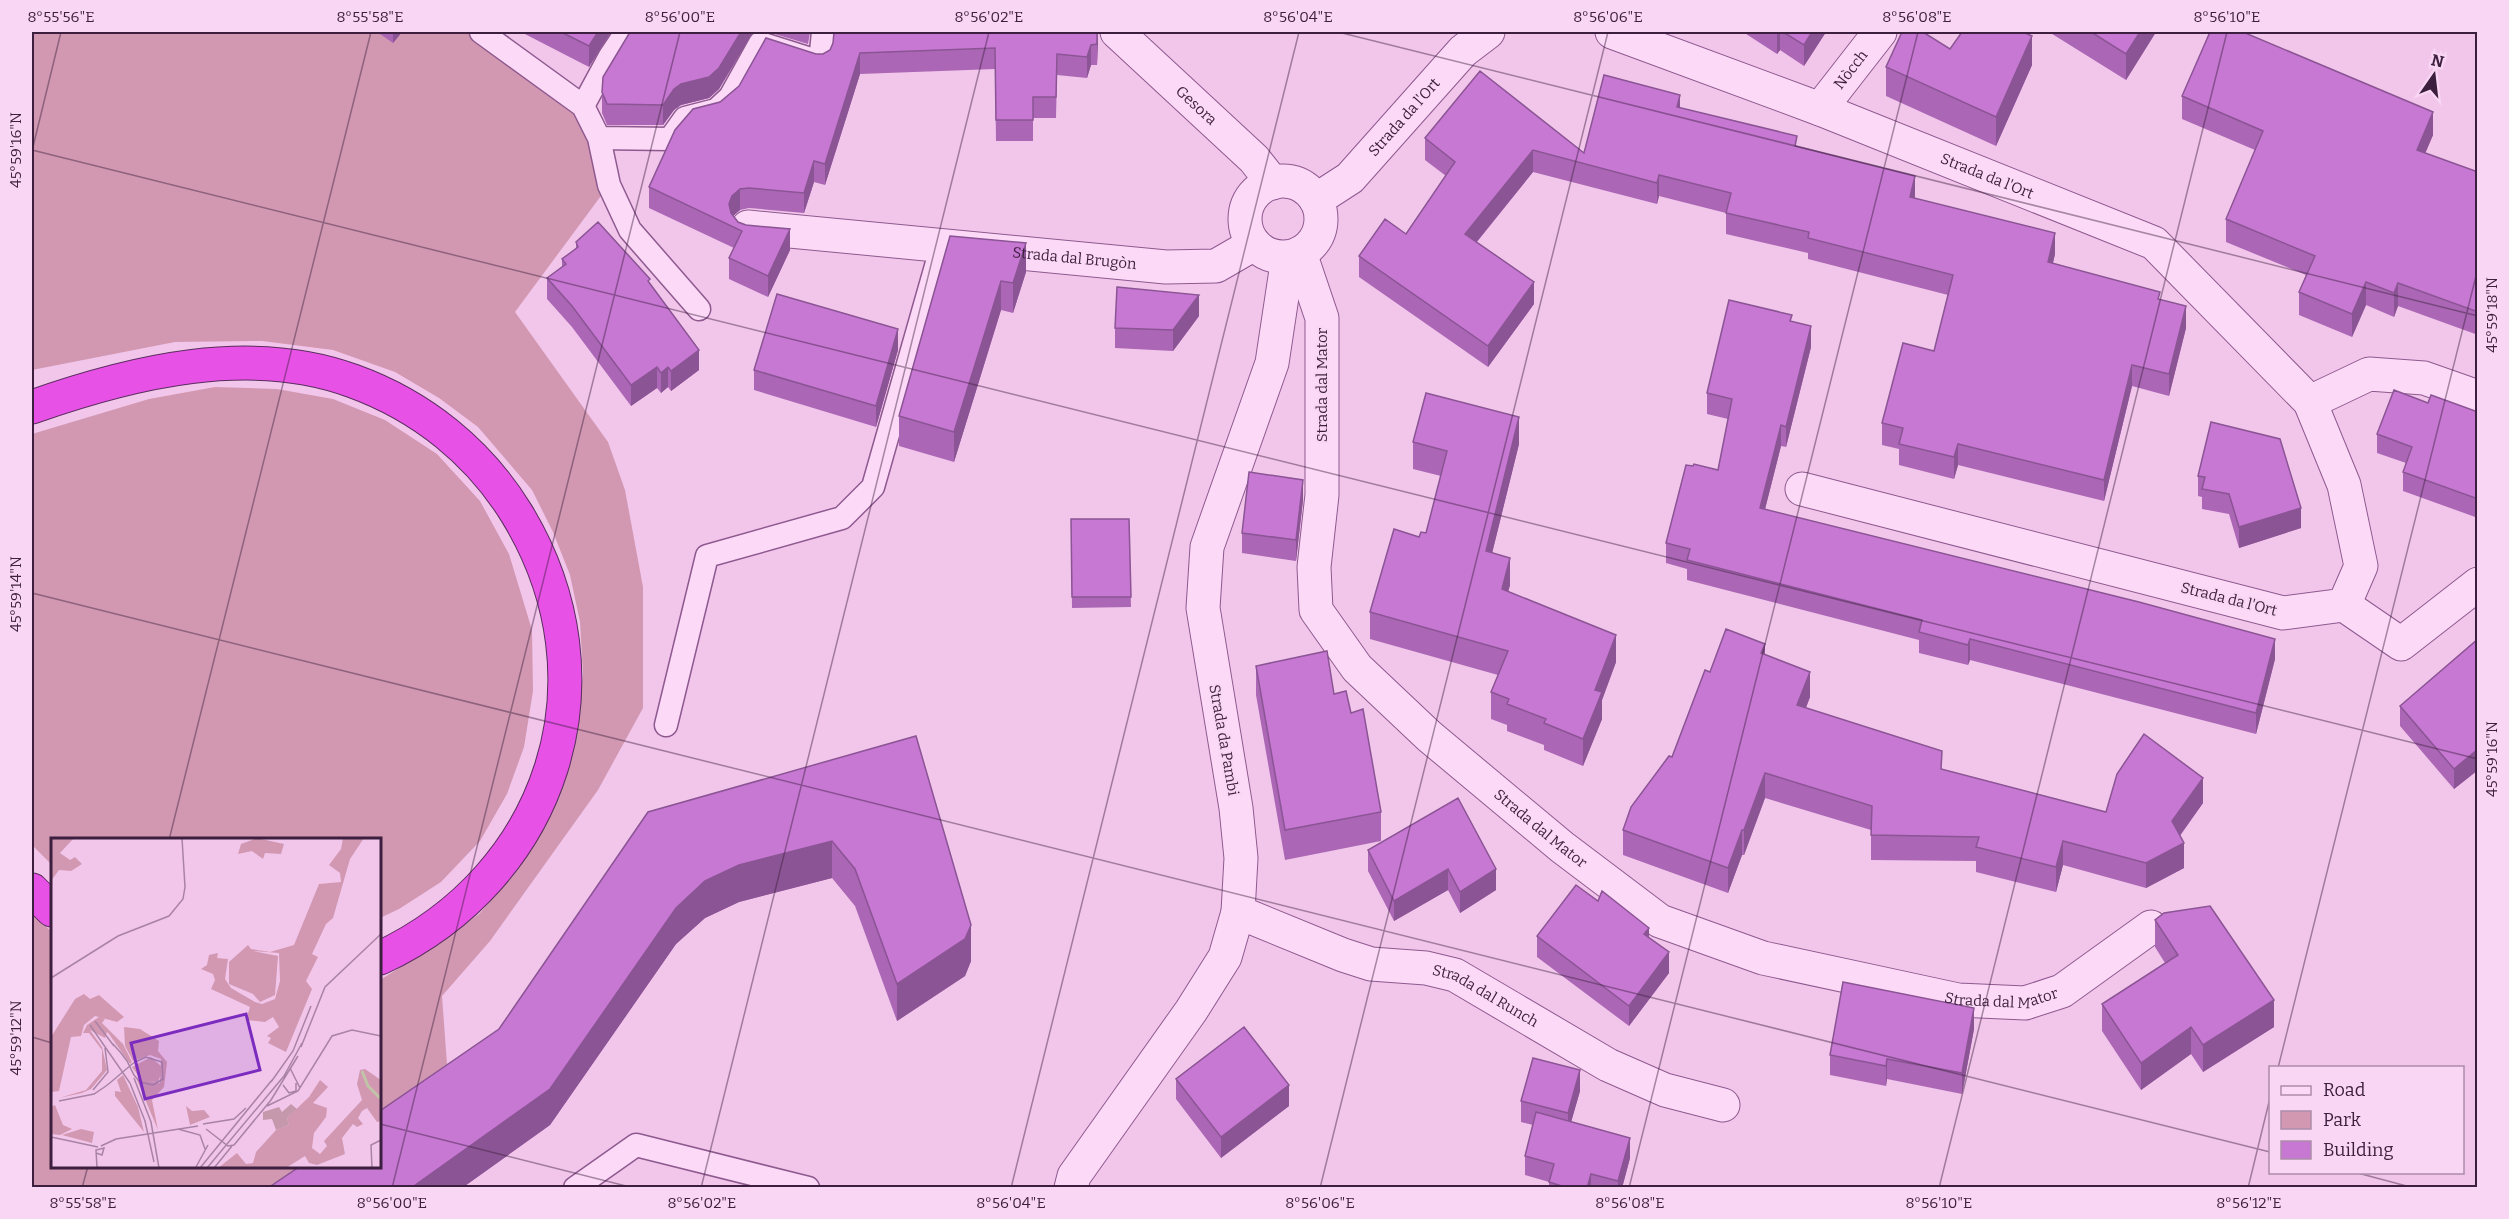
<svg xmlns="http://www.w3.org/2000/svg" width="2509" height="1219" font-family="Bitter,serif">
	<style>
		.green { fill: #d298b1 }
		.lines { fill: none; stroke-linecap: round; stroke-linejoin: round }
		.service-casing { stroke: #8e598f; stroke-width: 25 }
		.minor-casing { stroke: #8e598f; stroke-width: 35 }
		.motorway-casing { stroke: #592e5d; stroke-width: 35 }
		.service { stroke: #fcdaf7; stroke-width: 22 }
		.minor { stroke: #fcdaf7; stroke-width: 33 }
		.motorway { stroke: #e751e6; stroke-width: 33 }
		.wall { fill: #ab67b5 }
		.shaded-wall { fill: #8b5494 }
		.building { fill: #c778d3; stroke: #8b5494; stroke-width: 1.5 }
		.ticks { fill: none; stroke: #3c1e3e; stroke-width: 1.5; stroke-opacity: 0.45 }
		.labels { text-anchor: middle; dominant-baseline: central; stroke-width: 4.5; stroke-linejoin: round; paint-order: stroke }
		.street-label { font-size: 15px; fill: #3c1e3e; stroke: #f9d6f3 }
		.inset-river { fill: none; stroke: #c1c5a7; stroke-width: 3 }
		.inset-road { fill: none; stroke: #a983a6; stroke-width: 1.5 }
		.view { fill: #7b2cbf; fill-opacity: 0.15; stroke: #7b2cbf; stroke-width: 3 }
		.inset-edge { fill: none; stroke: #3c1e3e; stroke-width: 3 }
		.neatline { fill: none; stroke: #3c1e3e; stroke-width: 2 }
		.ticks-label { font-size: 15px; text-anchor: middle; fill: #3c1e3e }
	</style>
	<rect width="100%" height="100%" fill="#f2c6eb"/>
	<!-- green -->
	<path class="green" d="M32,32H481L583,106L609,185L515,312L608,442L625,490L643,587V708L598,790L490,941L442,996L447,1064L380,1112V980L441,942L479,914L518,870L548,817L569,767L579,716L583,674L580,622L570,575L553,532L532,490L478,427L439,398L395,372L333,350L262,341L175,342L32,370Z
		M215,387L277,389L333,399L385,420L437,454L480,501L509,554L532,630L533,691L524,747L507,794L480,841L441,882L399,909L380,918V840H52V865L32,845V434L149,399Z
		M32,914L52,932V1166L302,1167L272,1187H32Z"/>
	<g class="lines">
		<defs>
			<path id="service" d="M481,32L583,106L599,138L609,185L630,230L699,309
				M583,106L610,56L626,32
				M599,138L670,139L685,118L716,110L730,97L760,43L820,62L823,32
				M666,725L707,556L842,518L873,487L942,245
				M575,1188L636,1145L808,1188"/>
			<g id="minor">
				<path id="s1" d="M1117,32L1254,159L1273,183"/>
				<path id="s2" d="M1612,32L1820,109L2154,243L2310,402L2344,485L2361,566L2344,605L2283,613L1802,489"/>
				<path id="s3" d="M1820,109L1880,32"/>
				<circle cx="1283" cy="219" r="38"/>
				<path id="s4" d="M1316,200L1350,178L1463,51L1488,32"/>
				<path id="s5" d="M748,227L1166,267L1216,266L1254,244"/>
				<path id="s6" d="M1300,253L1322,318V495L1314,567L1316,610L1357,668L1429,736L1562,847L1660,921L1763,958L1958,1000L2025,1003L2062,991L2151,927"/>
				<path d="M2310,402L2369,374L2424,378L2478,397"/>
				<path d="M2344,605L2401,644L2478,584"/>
				<path id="s7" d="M1238,912L1343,955L1371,964L1426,968L1455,975L1608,1065L1665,1090L1723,1105"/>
				<path d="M1071,1188L1074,1176L1191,1011L1225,957L1238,912L1241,858L1236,808L1203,608L1207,547L1272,363L1288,257"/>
			</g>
			<path id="motorway" d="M32,407C131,372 250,343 353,381C422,406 479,452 517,514C618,680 553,877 380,958
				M32,890L52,910"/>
		</defs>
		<!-- service casing -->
		<use href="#service" class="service-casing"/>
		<!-- minor casing -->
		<use href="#minor" class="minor-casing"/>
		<!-- motorway casing -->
		<use href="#motorway" class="motorway-casing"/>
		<!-- service -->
		<use href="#service" class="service"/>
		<!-- minor -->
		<use href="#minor" class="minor"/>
		<!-- motorway -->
		<use href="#motorway" class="motorway"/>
	</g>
	<!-- wall -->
	<path class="wall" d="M377,32H402L393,43Z
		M521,32H611L589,67Z
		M630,32H754H753L719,89L709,98L681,105L674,110L663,125H607L602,113V92Z
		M768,32H810L808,44Z
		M1098,32L1097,65H1091L1087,78L1057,75L1056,118H1033V141H996L995,69L860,74L825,185L814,182L804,213L749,208L740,210L733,216L738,222L790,250L768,297L729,279V258L734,248L649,208V187L720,102L816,54H823L830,50L833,43Z
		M1743,32H1826L1804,66L1780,50L1777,54Z
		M2049,32H2156L2126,80Z
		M1950,49L2032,65L1996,146L1886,96V67Z
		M2182,96L2433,135L2425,153L2478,172V335L2398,306L2394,317L2366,305L2352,337L2299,315V292L2306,275L2226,242V219L2255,150L2182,119Z
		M1680,108L1797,146L1915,198L2055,254L2053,263L2160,300L2186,328L2169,396L2132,386L2104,501L1958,465L1954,479L1899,465V449L1882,445V423L1934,351L1948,295L1808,259V253L1726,234V213L1659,196L1657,204L1533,172L1477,242L1534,304L1488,367L1359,277V256L1406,234L1446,176L1425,160V138L1584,153Z
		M950,236L1026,272L1013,313L1001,310L954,462L899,446V416Z
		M576,242L650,284L699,370L671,391L668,387L661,393L657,388L631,406L572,327L547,299V278L562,267V259L576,249Z
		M1199,316L1173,351L1115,348V328Z
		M1792,322L1811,347L1786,447L1781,446L1765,509L2275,659L2256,734L1970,660L1968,665L1919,653V640L1687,580V569L1666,563V543L1693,466L1718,470L1728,419L1707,414V393Z
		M898,350L876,427L754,390V370Z
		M2428,403L2478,412V518L2403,491V472L2406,463L2377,453V434Z
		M2211,422L2301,528L2239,548L2229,514L2202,509V497L2198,496V476Z
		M1413,442L1519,444L1492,553L1510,585L1508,591L1616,662L1602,700V719L1583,766L1544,750V745L1507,731V725L1491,719V692L1498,675L1370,639V612L1419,537L1426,533L1441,476L1413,469Z
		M1303,500L1296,561L1242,553V533Z
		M1071,519H1129L1131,607L1072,608Z
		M2478,639V770L2454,789L2400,726V706Z
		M1765,655L1810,697L1806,708L1942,769L2106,812L2203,803L2180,836L2184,868L2146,888L2063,865L2056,892L1976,872V861L1871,860V830L1765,798L1744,855H1742L1728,893L1623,855V830L1672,757L1710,672Z
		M1256,666L1334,694L1351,713L1381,812V841L1285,860L1256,695Z
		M916,736L971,961L965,976L897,1021L855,906L832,878L739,902L705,918L676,944L550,1125L462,1188H268L499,1029Z
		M1368,850L1496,869V890L1460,913L1448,890L1394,921L1368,871Z
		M2155,920L2274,1027L2203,1072L2191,1054L2141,1090L2102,1031V1004L2165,963L2155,947Z
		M1537,936L1649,938L1669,973L1629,1026L1537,957Z
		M1974,1029L1962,1094L1887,1079L1886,1086L1830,1075V1055Z
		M1176,1079L1289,1106L1221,1158L1176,1099Z
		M1580,1091L1571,1122L1630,1158L1622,1188H1549V1182L1525,1175V1156L1533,1125L1521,1122V1101Z"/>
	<!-- shaded-wall -->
	<path class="shaded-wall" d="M393,32H402L393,43Z
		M598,32H611L589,67V46Z
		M741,32H753L719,89L709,98L681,105L674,110L663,125V105L674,89L681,84Z
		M1097,32L1098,43L1097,65Z
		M1778,32H1780V50L1777,54V33Z
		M1812,32H1826L1804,66V45Z
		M2140,32H2156L2126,80V54Z
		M2032,36V65L1996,146V117Z
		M1091,45V65L1087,78V57Z
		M860,53V74L825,185V164Z
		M1680,95V116L1677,107Z
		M2433,112V135L2417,173V150Z
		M1533,150V172L1465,256V234Z
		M814,161V182L804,213V193Z
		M1659,175V196L1657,204V183Z
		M1915,176V197L1910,218V197Z
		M740,189V210L732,217L729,225V204L732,196Z
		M790,229V250L768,297V276Z
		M2055,233V254L2048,283V262Z
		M1026,243V272L1013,313V283Z
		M1001,281V310L954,462V432Z
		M1534,282V304L1488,367V346Z
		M2366,282V305L2352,337V314Z
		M2398,283V306L2394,317V293Z
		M1199,295V316L1173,351V330Z
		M2186,306V328L2169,396V374Z
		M1811,326V347L1786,447V427Z
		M898,329V350L876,427V406Z
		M699,350V370L671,391V371Z
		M2132,365V386L2104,501V480Z
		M657,367V388L631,406V385Z
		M668,367V387L661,393V373Z
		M1519,417V444L1486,578V551Z
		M1781,425V446L1760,529V508Z
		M1958,444V465L1954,479V457Z
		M1303,480V500L1296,561V540Z
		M2301,508V528L2239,548V527Z
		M1510,558V585L1502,616V589Z
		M1616,635V662L1602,700V719L1583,766V739L1595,690Z
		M1970,639V660L1968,665V645Z
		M2275,639V659L2256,734V713Z
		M1765,644V669L1761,653Z
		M1810,672V697L1797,730V705Z
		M2478,749V770L2454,789V769Z
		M1765,773V798L1744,855V830Z
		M2203,778V803L2172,846V821Z
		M1742,830V855L1728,893V868Z
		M832,841V878L739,902L705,918L676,944L550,1125L462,1188H411L676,908L705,881L739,865Z
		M2063,841V865L2056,892V867Z
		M2184,843V868L2146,888V863Z
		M1448,869V890L1394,921V901Z
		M1496,869V890L1460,913V892Z
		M971,925V961L965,976L897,1021V984Z
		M1649,928V949L1644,934Z
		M1669,952V973L1629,1026V1006Z
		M2274,1000V1027L2203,1072V1045Z
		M1974,1008V1029L1962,1094V1073Z
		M2191,1027V1054L2141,1090V1063Z
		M1887,1059V1079L1886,1086V1066Z
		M1580,1070V1091L1568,1133V1113Z
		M1289,1085V1106L1221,1158V1137Z
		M1630,1138V1158L1622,1188H1618V1181Z
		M1591,1174V1188H1587Z"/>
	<!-- building -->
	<path class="building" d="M561,32H598L589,46Z
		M630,32H741L719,68L709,77L681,84L674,89L663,105L607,104L602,92L603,77Z
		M834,32H1097V44L1091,45L1087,57L1057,54L1056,97H1033V120H996L995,48L860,53L825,164L814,161L804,193L749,188L740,189L732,196L729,204L731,213L738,222L746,225L790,229L768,276L729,258L742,231L649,187L675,130L693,109L720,102L739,86L766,38L816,54H823L830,50L833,43Z
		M1783,32H1812L1804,45Z
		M1902,32H1923L1950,49L1962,32H2023L2032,36L1996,117L1886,67Z
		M2091,32H2140L2126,54Z
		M2210,32H2243L2433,112L2417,150L2478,172V312L2398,283L2394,293L2366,282L2352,314L2299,292L2315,256L2226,219L2263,131L2182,96Z
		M1480,71L1584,153L1604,75L1680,95L1677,107L1797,136L1795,146L1915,176L1910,197L2055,233L2048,262L2160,292L2158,299L2186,306L2169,374L2132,365L2104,480L1958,444L1954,457L1899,444L1903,428L1882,423L1903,343L1934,351L1953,275L1808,238L1809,232L1726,213L1731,193L1659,175L1657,183L1533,150L1465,234L1534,282L1488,346L1359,256L1385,219L1406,234L1455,162L1425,138Z
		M598,222L650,279L648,281L699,350L671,371L668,367L661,373L657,367L631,385L572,306L547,278L566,264L562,259L578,247L576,242Z
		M950,236L1026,243L1013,283L1001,281L954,432L899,416Z
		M1117,287L1199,295L1173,330L1115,328Z
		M777,294L898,329L876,406L754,370Z
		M1729,300L1792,315L1790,321L1811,326L1786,427L1781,425L1760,508L2139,602L2275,639L2256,713L1970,639L1968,645L1919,632L1922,620L1687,560L1690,549L1666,543L1686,465L1693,466L1694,464L1718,470L1732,399L1707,393Z
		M2394,390L2428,403L2431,395L2478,412V499L2403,472L2412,447L2377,434Z
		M1426,393L1519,417L1486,551L1510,558L1502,589L1616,635L1595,690L1602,692L1583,739L1544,723L1546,719L1507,704L1509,699L1491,692L1508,651L1370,612L1394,529L1419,537L1421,532L1426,533L1447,451L1413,442Z
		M2211,422L2280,439L2301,508L2239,527L2229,494L2202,489L2205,477L2198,476Z
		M1249,472L1303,480L1296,540L1242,533Z
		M1071,519H1129L1131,597H1072Z
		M1726,629L1765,644L1761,653L1810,672L1797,705L1942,751L1941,769L2106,812L2117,774L2144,734L2203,778L2172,821L2184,843L2146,863L2063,841L2056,867L1976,847L1979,837L1871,835L1872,806L1765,773L1744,830H1742L1728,868L1623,830L1631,807L1669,756L1672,757L1705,670L1710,672Z
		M2478,639V749L2454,769L2400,706Z
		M1327,651L1334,694L1346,691L1351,713L1363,709L1381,812L1285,830L1256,666Z
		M916,736L971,925L965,939L897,984L855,869L832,841L739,865L705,881L676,908L550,1089L411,1188H268L299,1167H380V1111L499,1029L648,812Z
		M1458,798L1496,869L1460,892L1448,869L1394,901L1368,850Z
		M1576,885L1598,901L1602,891L1649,928L1644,934L1669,952L1629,1006L1537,936Z
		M2210,906L2274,1000L2203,1045L2191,1027L2141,1063L2102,1004L2178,955L2155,920L2164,913Z
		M1843,982L1974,1008L1962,1073L1887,1059L1886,1066L1830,1055Z
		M1244,1027L1289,1085L1221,1137L1176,1079Z
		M1533,1058L1580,1070L1568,1113L1521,1101Z
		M1536,1112L1630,1138L1618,1181L1591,1174L1587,1188H1568L1549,1182L1554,1164L1525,1156Z"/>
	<!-- ticks -->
	<path class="ticks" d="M1338,32L2478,316M32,150L2478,759M32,151L61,32M32,593L2270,1152M169,840L371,32M32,1037L52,1043M2278,1068L2478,268M380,1124L634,1188M2354,1172L2414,1188M82,1188L88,1166M392,1188L680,32M701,1188L989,32M1011,1188L1299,32M1320,1188L1608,32M1629,1188L1918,32M1939,1188L2227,32M2248,1188L2270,1098"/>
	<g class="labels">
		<!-- street labels -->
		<g class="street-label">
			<text stroke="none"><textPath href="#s3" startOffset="50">Nòcch</textPath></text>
			<text stroke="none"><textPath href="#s1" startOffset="108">Gesora</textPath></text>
			<text stroke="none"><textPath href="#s4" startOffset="122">Strada da l'Ort</textPath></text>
			<text stroke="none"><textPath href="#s2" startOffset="402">Strada da l'Ort</textPath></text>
			<text stroke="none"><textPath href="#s5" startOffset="328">Strada dal Brugòn</textPath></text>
			<text transform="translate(1322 385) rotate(-90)">Strada dal Mator</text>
			<text transform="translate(2229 599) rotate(14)">Strada da l'Ort</text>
			<text transform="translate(1224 740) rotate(80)">Strada da Pambi</text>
			<text stroke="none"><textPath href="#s6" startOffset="676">Strada dal Mator</textPath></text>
			<text stroke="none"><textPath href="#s6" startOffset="1180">Strada dal Mator</textPath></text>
			<text stroke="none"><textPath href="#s7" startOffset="264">Strada dal Runch</textPath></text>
		</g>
	</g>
	<!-- overview -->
	<g transform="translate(51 838)">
		<rect width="330" height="330" fill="#f2c6eb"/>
		<path d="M0,0H23L9,15L19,22L24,19L31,26L20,33L8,32L0,43ZM206,0L233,6L230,16L214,15L212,21L201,13L187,16L190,6ZM292,0H313L299,21L282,80L275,86L261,116L267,119L255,143L261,151L235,214L217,205L220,200L216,198L228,189L222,179L214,184L195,182L199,169L160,151L164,142L162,136L150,131L156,127L158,117L167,115L166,120L177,121L174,141L180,150L204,164L211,166L224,161L229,143L228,115L202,113L227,118L224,157L209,164L202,156L178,146V124L197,107L200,111L219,114L243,107L268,46L290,44L289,35L278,27L290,11ZM33,156L39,161L48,157L73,179L66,184L44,178L33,187L30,198L20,199L8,253L0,254V199L24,161ZM48,179L54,181L51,185L72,206L81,224L79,226L58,196L56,194L54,200L39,192L51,209L56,232L40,251L31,255L8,260L35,252L51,233V212L38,195H32L36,187ZM73,189L89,191L108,203L107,213L116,224L113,249L101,262L107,292L86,242L109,245L110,221L99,217L82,223L74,208ZM100,219L112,230L107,244L91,243L81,229ZM314,231L330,242V283L326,284L316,270L311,273L307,280L312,286L306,289L302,286L291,300L294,316L266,327L258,325L254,318L235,330H167L186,315L195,326L202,325L205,314L225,292L238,287L236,280L258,259L269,242L277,249L262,265L276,270L275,279L263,295L261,310L269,316L276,308L273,303L311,262L306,246L309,232ZM72,237L87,269L93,294L64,258V253L70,254L66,242ZM4,267L12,287L21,291L9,297L0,296V269ZM135,268L141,273L153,272L159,279L139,287ZM30,291L43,294L41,305L11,297Z" fill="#d298b1"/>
		<path d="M240,266L246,271L236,280L238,287L225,292L221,281L212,282V274L228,269L231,274Z" fill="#c698ac"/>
		<path class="inset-river" d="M311,233L317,248L330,261"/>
		<path class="inset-road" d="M0,140L67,98L118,78L132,61L134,49L131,0M44,183L63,208M39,187L79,245L94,283L103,324M250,209L274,149L330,96M239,230L249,250M83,240L100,284L108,330M220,244L242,213L260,168M232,247L238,255L245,253V245M42,252L57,234L54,210M8,263L43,256L55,248L60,244L80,227L84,224L95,219L111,224L112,241L102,247L89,244L83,237L76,223L70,215L62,206M216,268L247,253L281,198L301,192L330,198M152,286L183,281L195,270M127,291L149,297L154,311M155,291L177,308L183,307L220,262L247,218M0,299L47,309M50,308L65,301L147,288M45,315L51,317L53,310L45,312L46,330M145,329L157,307M149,330L221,242M156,330L233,238L251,205M163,330L181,308M321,330L320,307L330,302"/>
		<path class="view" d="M195,176L209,232L94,261L80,205Z"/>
		<rect width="330" height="330" class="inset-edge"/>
	</g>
	<!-- border -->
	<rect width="2509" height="1219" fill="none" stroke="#f9d6f3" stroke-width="66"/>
	<!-- legend -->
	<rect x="2269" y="1066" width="195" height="108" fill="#f9d6f3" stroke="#ad8cab" stroke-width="1.5"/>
	<rect x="2281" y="1086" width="30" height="9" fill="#fcdaf7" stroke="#ad8cab" stroke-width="1.5"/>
	<text x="2323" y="1096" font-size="18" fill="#3c1e3e">Road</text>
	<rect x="2281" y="1111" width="30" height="18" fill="#d298b1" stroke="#ad8cab" stroke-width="1.5"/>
	<text x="2323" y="1126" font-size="18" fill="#3c1e3e">Park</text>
	<rect x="2281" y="1141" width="30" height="18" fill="#c778d3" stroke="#ad8cab" stroke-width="1.5"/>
	<text x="2323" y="1156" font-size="18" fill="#3c1e3e">Building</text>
	<!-- north arrow -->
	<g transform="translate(2434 75) rotate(14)" stroke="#f9d6f3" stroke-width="4.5" paint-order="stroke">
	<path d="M0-4.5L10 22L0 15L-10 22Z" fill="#3c1e3e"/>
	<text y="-9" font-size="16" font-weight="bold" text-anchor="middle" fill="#3c1e3e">N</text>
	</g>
	<rect x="33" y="33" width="2443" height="1153" class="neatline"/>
	<g class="ticks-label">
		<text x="61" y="22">8°55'56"E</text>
		<text x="370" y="22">8°55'58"E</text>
		<text x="680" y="22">8°56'00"E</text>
		<text x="989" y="22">8°56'02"E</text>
		<text x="1298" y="22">8°56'04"E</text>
		<text x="1608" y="22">8°56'06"E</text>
		<text x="1917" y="22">8°56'08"E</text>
		<text x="2227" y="22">8°56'10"E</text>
		<text transform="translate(16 150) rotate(-90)" y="5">45°59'16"N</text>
		<text transform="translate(2492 315) rotate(-90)" y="5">45°59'18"N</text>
		<text transform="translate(16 594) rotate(-90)" y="5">45°59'14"N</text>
		<text transform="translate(2492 759) rotate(-90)" y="5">45°59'16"N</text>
		<text transform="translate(16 1038) rotate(-90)" y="5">45°59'12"N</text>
		<text x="83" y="1208">8°55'58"E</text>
		<text x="392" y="1208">8°56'00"E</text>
		<text x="702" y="1208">8°56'02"E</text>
		<text x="1011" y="1208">8°56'04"E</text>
		<text x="1320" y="1208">8°56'06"E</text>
		<text x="1630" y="1208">8°56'08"E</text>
		<text x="1939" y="1208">8°56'10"E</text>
		<text x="2249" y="1208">8°56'12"E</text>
	</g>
</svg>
